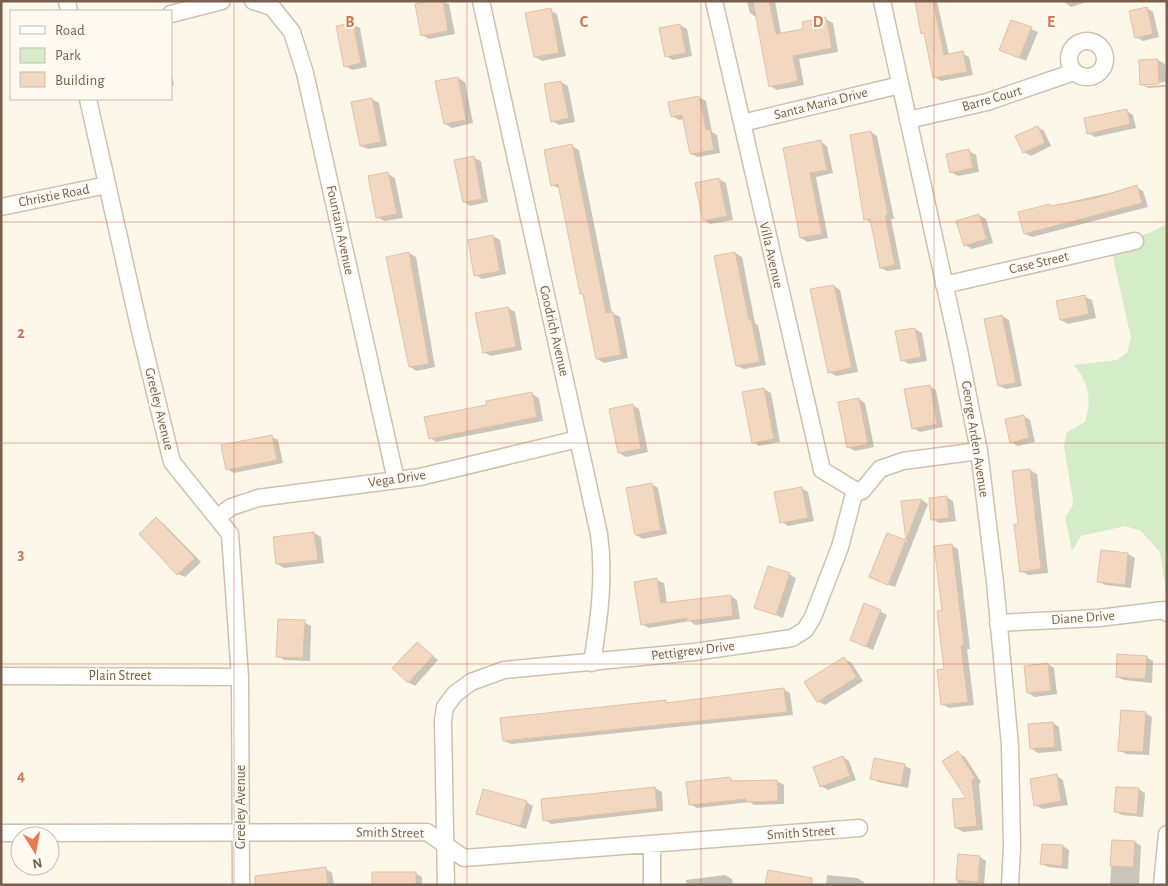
<svg xmlns="http://www.w3.org/2000/svg" width="1168" height="886" font-family="'Alegreya Sans',sans-serif">
	<style>
		.green { fill: #d4ecc7 }
		.shadow { fill: #0003 }
		.building { fill: #f3d8c1; stroke: #e6c0a1 }
		.lines { fill: none; stroke-linecap: round; stroke-linejoin: round }
		.minor-casing { stroke: #d0c0ae; stroke-width: 19 }
		.minor { stroke: #fff; stroke-width: 16 }
		.grid { fill: none; stroke: #d2754e; stroke-width: 1; stroke-opacity: 0.55 }
		.labels { text-anchor: middle; dominant-baseline: central; stroke-width: 4; stroke-linejoin: round; paint-order: stroke }
		.street-label { font-size: 14px; fill: #795f4c; stroke: #fffaf1 }
		.grid-label { font-size: 16px; text-anchor: middle; font-weight: bold; fill: #d2754e; stroke: #fffaf1; stroke-width: 4; stroke-linejoin: round; paint-order: stroke }
	</style>
	<rect width="100%" height="100%" fill="#fdf7ea"/>
	<!-- green -->
	<path class="green" d="M1167,223V599L1160,552L1141,531L1125,526L1081,536L1072,551L1065,517L1072,507L1073,500L1064,447L1066,433L1085,422C1092,400 1089,383 1074,365L1117,360L1127,353L1131,338L1111,249C1131,234 1147,238 1167,223Z"/>
	<!-- shadow -->
	<path class="shadow" d="M436,1L449,4L455,34L429,39L422,35Z
		M747,1H775L781,34L805,30L826,19L833,23L838,52L799,59L804,85L777,90L770,86L757,18L750,13Z
		M916,1H937L949,55L962,53L969,57L973,75L941,81L934,77L926,35L922,33Z
		M1063,1H1090L1071,7Z
		M1146,8L1153,12L1159,37L1143,41L1136,37Z
		M550,10L557,14L566,56L542,61L535,57Z
		M353,24L360,28L367,67L352,70L345,66Z
		M680,25L687,29L692,56L673,60L666,56Z
		M1031,29L1038,32L1026,61L1001,50Z
		M1158,60L1165,64L1166,82L1146,83V86L1166,85V87L1148,88L1141,84Z
		M171,70L174,85L171,86Z
		M458,78L465,82L473,123L452,128L445,124Z
		M561,82L568,86L575,122L559,125L552,121Z
		M699,97L706,101L712,132L717,135L720,153L698,157L691,154L684,119L679,120L672,116Z
		M372,99L379,103L387,146L368,149L361,146Z
		M1127,111L1133,115L1136,128L1095,137L1088,133Z
		M1038,127L1044,131L1051,146L1031,156L1024,152Z
		M871,132L877,136L894,219H891L901,269L887,271L881,268L872,223L865,219Z
		M821,142L827,146L833,173L816,177L828,238L808,242L801,238L784,149Z
		M572,146L579,150L612,313L620,317L628,358L604,363L597,359L585,296L581,294L560,189L552,185Z
		M969,151L976,155L979,172L958,176L951,172Z
		M474,158L481,161L488,202L470,206L464,202Z
		M388,174L395,178L403,218L384,221L377,217Z
		M719,179L726,183L733,220L710,224L704,220Z
		M1136,187L1143,191L1148,207L1032,237L1025,234L1020,213Z
		M979,215L986,219L993,243L972,249L965,245Z
		M493,236L500,240L506,274L482,279L476,275Z
		M409,253L416,257L435,367L417,371L410,367Z
		M735,253L742,257L755,323L758,325L766,365L744,369L737,366Z
		M834,286L840,290L858,372L836,376L829,372Z
		M1085,297L1092,300L1096,318L1068,324L1061,320Z
		M508,308L515,312L522,350L491,356L484,352Z
		M1002,316L1009,320L1022,386L1006,389L999,386Z
		M915,329L922,333L927,361L909,364L902,360Z
		M929,386L936,390L943,427L920,432L913,428Z
		M764,389L771,393L780,442L759,446L753,442Z
		M532,394L539,398L543,421L436,442L430,438L488,406Z
		M859,399L865,403L874,447L855,451L848,447Z
		M632,405L639,409L648,452L626,457L619,453Z
		M1023,416L1030,420L1035,442L1018,446L1011,442Z
		M272,437L278,440L283,463L234,473L227,469Z
		M1030,470L1037,474L1048,573L1028,575L1021,571L1020,525Z
		M651,484L658,488L667,534L643,539L636,535Z
		M801,488L808,492L814,521L788,526L782,522Z
		M946,497L953,501L956,521L939,523L932,519Z
		M922,500L928,504L895,587L878,581L888,534L907,542L903,502Z
		M157,519L163,523L201,562L185,577L178,574Z
		M314,533L321,537L324,563L284,568L277,564L274,538Z
		M951,545L958,549L970,649H967L974,705L949,708L942,704L945,670L943,611Z
		M1102,551L1128,554L1135,558L1131,588L1105,585L1098,581Z
		M789,574L796,578L783,618L756,607Z
		M657,580L664,583L667,604L731,596L737,600L740,619L695,625L690,621L649,628L642,624Z
		M880,611L887,615L873,650L851,640Z
		M304,622L311,626L310,661L284,660L278,656Z
		M417,643L438,660L415,686L408,682Z
		M1146,657L1153,661L1152,683L1124,680L1117,677Z
		M844,659L851,662L863,681L825,705L818,701Z
		M1048,664L1054,668L1057,694L1035,697L1028,693Z
		M783,689L790,693L793,715L511,744L504,741L666,701L670,704Z
		M1145,713L1152,717L1149,755L1126,754L1119,750Z
		M1053,723L1059,727L1062,751L1038,753L1032,749Z
		M958,753L965,757L981,782L979,784L983,830L963,832L956,828L968,799Z
		M843,757L849,761L856,780L828,790L821,786Z
		M905,766L911,769L908,788L878,782L872,778Z
		M1057,776L1063,780L1068,805L1042,809L1036,805Z
		M730,779L736,782L777,781L784,785V804L754,805L750,802L697,808L690,804Z
		M655,788L662,792L663,811L551,824L545,820Z
		M1138,789L1145,793L1143,817L1122,815L1116,812Z
		M526,802L533,806L526,829L478,814Z
		M1113,841L1135,842L1141,846L1139,885H1110Z
		M1063,846L1069,850L1068,869L1048,867L1041,863Z
		M960,855L980,857L986,861L984,885H957Z
		M326,869L332,873L334,885H277Z
		M415,873L422,877V885H373Z
		M725,875L732,879L733,885H687L686,880Z
		M827,875L857,878L864,882L863,885H826Z"/>
	<!-- building -->
	<path class="building" d="M429,1H443L448,31L421,36L415,4Z
		M753,1H769L776,34L803,29L802,22L826,17L832,48L793,56L798,81L769,87Z
		M915,1H933L944,55L963,51L967,72L933,78L924,33L921,34Z
		M1147,7L1153,34L1135,38L1129,11Z
		M551,8L559,53L534,57L525,13Z
		M1011,20L1032,27L1019,58L999,50Z
		M353,23L361,63L344,67L336,26Z
		M680,24L686,53L665,57L659,28Z
		M1158,59L1159,84L1140,85L1139,60Z
		M458,77L466,120L444,124L435,81Z
		M561,81L569,118L551,122L544,84Z
		M699,96L706,130L710,129L714,150L690,154L682,115L671,117L668,102Z
		M372,98L381,142L360,146L351,102Z
		M1127,109L1130,124L1087,134L1084,118Z
		M1038,126L1045,143L1023,153L1015,136Z
		M871,131L888,215L885,216L895,265L880,268L870,219L864,220L850,135Z
		M821,140L827,170L810,173L822,234L800,238L783,148Z
		M572,144L606,313L613,312L621,355L596,359L583,294H580L558,184L551,186L544,150Z
		M969,149L973,168L950,173L946,154Z
		M474,156L482,199L463,202L454,160Z
		M388,172L397,214L376,218L368,176Z
		M719,178L727,216L703,221L695,183Z
		M1137,185L1142,203L1024,234L1018,212L1050,204V206L1096,198Z
		M979,214L987,239L964,246L956,221Z
		M493,235L500,271L474,276L468,240Z
		M409,252L429,364L409,367L386,257Z
		M735,252L749,320L751,319L760,362L736,366L714,256Z
		M834,285L852,368L828,373L810,289Z
		M1085,295L1089,314L1060,320L1056,301Z
		M508,307L516,347L483,353L475,313Z
		M1002,315L1016,383L998,386L984,319Z
		M915,328L921,357L901,361L895,331Z
		M930,385L937,424L912,429L904,389Z
		M764,388L774,439L752,443L742,392Z
		M532,392L537,417L429,439L424,417L486,405V401Z
		M859,398L868,444L847,448L838,402Z
		M633,404L641,449L618,453L609,409Z
		M1024,415L1029,438L1010,443L1005,419Z
		M272,435L277,460L226,470L221,445Z
		M1030,469L1041,569L1020,572L1014,524H1018L1012,471Z
		M652,483L661,530L635,535L626,488Z
		M802,487L808,518L780,523L774,492Z
		M947,496L949,518L931,520L929,498Z
		M922,499L888,585L869,577L887,533L906,540L901,501Z
		M156,517L195,558L177,575L139,534Z
		M314,532L318,560L276,564L273,537Z
		M952,544L964,645L961,646L968,702L941,705L937,670L944,669L937,611L942,610L934,546Z
		M1101,550L1128,553L1125,585L1097,582Z
		M768,566L790,573L776,615L754,608Z
		M657,578L661,603L731,595L733,616L687,621V618L641,625L634,582Z
		M864,603L881,610L866,647L850,640Z
		M278,619L305,620L303,658L276,657Z
		M417,642L433,656L408,683L392,668Z
		M1117,654L1147,656L1145,679L1116,677Z
		M844,657L857,677L817,702L804,682Z
		M1048,663L1051,691L1027,693L1024,666Z
		M784,688L787,712L503,741L500,718L666,700V703Z
		M1121,710L1146,712L1143,752L1118,751Z
		M1053,722L1055,747L1030,749L1028,724Z
		M958,751L975,778L972,780L977,826L955,828L952,799L966,798L942,761Z
		M843,756L850,776L820,787L813,767Z
		M874,758L905,764L901,785L870,779Z
		M1057,774L1061,801L1034,806L1030,779Z
		M730,777L731,781L777,780L778,801L746,802V799L689,805L686,782Z
		M655,787L657,808L543,821L541,799Z
		M1116,787L1139,788L1137,814L1114,812Z
		M483,789L527,801L520,826L476,814Z
		M1112,840L1135,841L1133,867L1110,866Z
		M1042,844L1063,845L1062,866L1040,864Z
		M958,854L980,856L978,882L956,880Z
		M326,867L328,885H255V876Z
		M768,870L812,878V885H765Z
		M372,872H416V885H372Z"/>
	<g class="lines">
		<defs>
			<path id="minor" d="M67,1L69,11
				M253,1L272,7L292,32L305,73L396,480
				M481,1L599,534C605,577 599,620 592,663
				M714,1L822,470L855,490L862,491L880,469L903,461L979,451
				M882,1L959,350L979,451L995,582L1010,746L1012,846L1010,885
				M171,14L222,1
				M1069 59a18 18 0 1 1 36 0a18 18 0 1 1-36 0Z
				M88,99L140,331L172,462L230,534L240,677L241,885
				M908,120L987,102L1074,72
				M742,123L900,85
				M1,207L107,185
				M944,285L1135,241
				M218,517L231,507L258,498L420,477L578,439
				M998,623L1099,618L1164,610L1167,613
				M1,676L240,677
				M1,833L427,832L464,858L859,828
				M652,844V885
				M446,885L443,721L445,707L455,694L471,682L504,670L694,652L792,638L805,630L813,617L840,547L855,490
				M1162,885L1167,834"/>
		</defs>
		<!-- minor casing -->
		<use href="#minor" class="minor-casing"/>
		<!-- minor -->
		<use href="#minor" class="minor"/>
	</g>
	<!-- grid -->
	<path class="grid" d="M234,1V885M467,1V885M701,1V885M934,1V885M1,222H1167M1,443H1167M1,664H1167"/>
	<g class="labels">
		<!-- street labels -->
		<g class="street-label">
			<text transform="translate(992 99) rotate(-16)">Barre Court</text>
			<text transform="translate(821 104) rotate(-14)">Santa Maria Drive</text>
			<text transform="translate(54 196) rotate(-11)">Christie Road</text>
			<text transform="translate(340 230) rotate(78)">Fountain Avenue</text>
			<text transform="translate(771 255) rotate(77)">Villa Avenue</text>
			<text transform="translate(1039 263) rotate(-13)">Case Street</text>
			<text transform="translate(554 331) rotate(77)">Goodrich Avenue</text>
			<text transform="translate(159 409) rotate(76)">Greeley Avenue</text>
			<text transform="translate(975 439) rotate(81)">George Arden Avenue</text>
			<text transform="translate(397 479) rotate(-8)">Vega Drive</text>
			<text transform="translate(1083 618) rotate(-4)">Diane Drive</text>
			<text transform="translate(693 651) rotate(-7)">Pettigrew Drive</text>
			<text x="120" y="676">Plain Street</text>
			<text transform="translate(241 807) rotate(-90)">Greeley Avenue</text>
			<text transform="translate(390 833) rotate(1)">Smith Street</text>
			<text transform="translate(801 833) rotate(-4)">Smith Street</text>
		</g>
	</g>
	<g class="grid-label">
		<text x="350" y="27">B</text>
		<text x="584" y="27">C</text>
		<text x="818" y="27">D</text>
		<text x="1051" y="27">E</text>
		<text x="21" y="338">2</text>
		<text x="21" y="559">3</text>
		<text x="21" y="781">4</text>
	</g>
	<!-- border -->
	<rect width="1168" height="886" fill="none" stroke="#795f4c" stroke-width="5"/>
	<!-- legend -->
	<rect x="10" y="10" width="162" height="90" fill="#fffaf1" stroke="#c9bcaf"/>
	<rect x="20" y="26" width="25" height="8" fill="#ffffff" stroke="#c9bcaf"/>
	<text x="55" y="35" font-size="15" fill="#795f4c">Road</text>
	<rect x="20" y="48" width="25" height="15" fill="#d4ecc7" stroke="#c9bcaf"/>
	<text x="55" y="60" font-size="15" fill="#795f4c">Park</text>
	<rect x="20" y="72" width="25" height="15" fill="#f3d8c1" stroke="#c9bcaf"/>
	<text x="55" y="85" font-size="15" fill="#795f4c">Building</text>
	<!-- north arrow -->
	<g transform="translate(35 851) rotate(169)"><circle r="24" fill="#fffaf1" stroke="#c9bcaf"/>
	<path d="M0-4L9 19L0 12L-9 19Z" fill="#e87b4e"/>
	<text y="-8" font-size="14" font-weight="bold" text-anchor="middle" fill="#795f4c">N</text>
	</g>
</svg>
